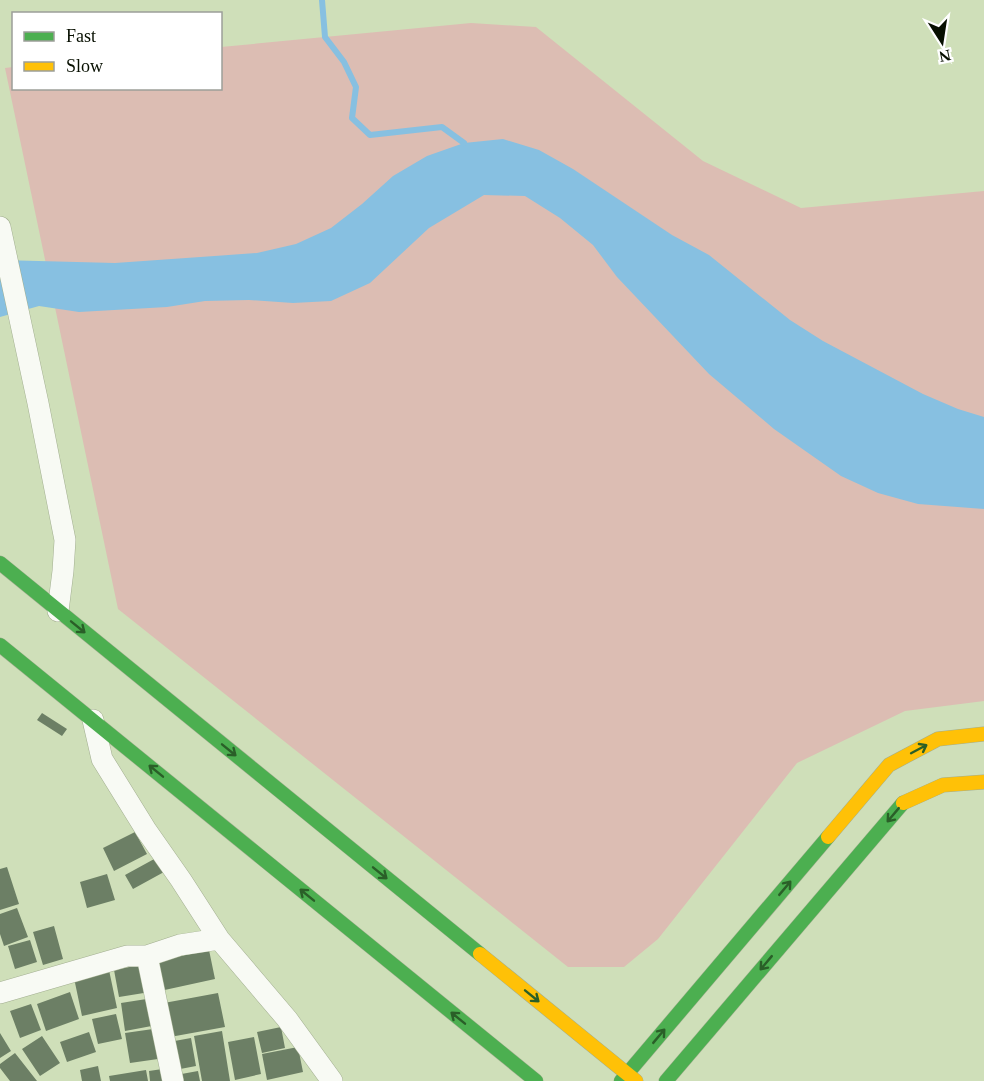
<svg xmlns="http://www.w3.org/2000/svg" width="984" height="1081" font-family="Georgia,serif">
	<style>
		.green { fill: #dcbdb3 }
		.water { fill: #87c0e1 }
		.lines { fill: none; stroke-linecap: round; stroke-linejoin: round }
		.stream { stroke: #87c0e1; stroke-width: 6 }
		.building { fill: #6c7f65 }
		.street-casing { stroke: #a2ae90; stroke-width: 22 }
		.fast-casing { stroke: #a2ae90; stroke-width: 15 }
		.slow-casing { stroke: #a2ae90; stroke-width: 15 }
		.street { stroke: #f8faf4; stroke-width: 21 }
		.fast { stroke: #4caf50; stroke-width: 14 }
		.slow { stroke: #ffc107; stroke-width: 14 }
		.oneway { stroke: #2a5f28 }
	</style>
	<rect width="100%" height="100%" fill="#cfdfb9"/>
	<!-- green -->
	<path class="green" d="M471,23L536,27L703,161L801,208L984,191V701L905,711L797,763L658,939L624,967H568L118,609L5,68L13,67L14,88H220L221,47Z"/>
	<!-- water -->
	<path class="water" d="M503,139L539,150L573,169L672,235L709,255L790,320L823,341L923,394L958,409L984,417V509L918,504L878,493L841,476L774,429L709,374L617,277L593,245L560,218L525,196L484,195L429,228L370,283L331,301L293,303L249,300L205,301L167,307L79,312L39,306L0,317V260L115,263L257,253L296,244L331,228L362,204L393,176L427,156L464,143Z"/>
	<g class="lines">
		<!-- stream -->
		<path class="stream" d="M322,0L325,37L344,62L356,87L352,118L370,135L442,127L464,143"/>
	</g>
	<!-- building -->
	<path class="building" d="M42,713L67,729L62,736L37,720Z
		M135,832L147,854L114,871L103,848Z
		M156,858L164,872L133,889L125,875Z
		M7,867L19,904L0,910V869Z
		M107,874L115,900L87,908L80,882Z
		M17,908L28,937L4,946L0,934V914Z
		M54,926L63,959L43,965L33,932Z
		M30,940L37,962L15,969L8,946Z
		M209,950L215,979L160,991L153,962Z
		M145,964L150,992L119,997L114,970Z
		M109,970L117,1008L82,1016L74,978Z
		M70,992L79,1019L46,1031L37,1004Z
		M218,993L225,1027L170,1037L164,1003Z
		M153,998L157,1025L125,1031L121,1003Z
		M31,1004L41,1030L20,1038L10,1011Z
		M116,1014L122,1039L98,1044L92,1019Z
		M281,1027L285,1048L262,1053L257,1032Z
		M160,1028L165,1058L130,1063L125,1033Z
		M222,1031L230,1081H202L194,1036Z
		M89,1032L96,1052L67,1062L60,1042Z
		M0,1033L11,1051L0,1058Z
		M42,1036L60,1063L40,1076L22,1049Z
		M254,1037L261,1074L235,1080L228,1042Z
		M191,1038L196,1066L175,1070L169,1042Z
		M298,1047L303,1072L267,1080L262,1054Z
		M15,1053L37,1081H10L0,1068V1064Z
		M98,1066L101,1081H82L80,1070Z
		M169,1068L171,1081H150L149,1071Z
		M146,1070L148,1081H110L109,1076Z
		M198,1071L200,1081H177L176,1075Z"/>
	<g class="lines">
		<defs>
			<path id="street" d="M0,227L38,403L65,540L63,571L58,611
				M93,720L102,759L146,830L181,880L219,939L287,1019L332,1081
				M147,956L173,1081
				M0,993L127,956H147L180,945L219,939"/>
			<path id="fast" d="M0,563L480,954
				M0,645L536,1081
				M621,1081L828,837
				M666,1081L903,803"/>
			<path id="slow" d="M903,803L943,785L984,782
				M828,837L889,765L938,739L984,734
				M480,954L636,1081"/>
		</defs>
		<!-- street casing -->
		<use href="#street" class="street-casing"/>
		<!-- fast casing -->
		<use href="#fast" class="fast-casing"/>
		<!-- slow casing -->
		<use href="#slow" class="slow-casing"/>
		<!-- street -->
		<use href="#street" class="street"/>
		<!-- fast -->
		<use href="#fast" class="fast"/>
		<!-- slow -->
		<use href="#slow" class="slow"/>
	</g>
	<!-- one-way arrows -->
	<defs><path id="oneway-shaft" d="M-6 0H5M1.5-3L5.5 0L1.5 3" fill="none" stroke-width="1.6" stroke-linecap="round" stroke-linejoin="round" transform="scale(1.5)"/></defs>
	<g class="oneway">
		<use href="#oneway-shaft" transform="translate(78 627) rotate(39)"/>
		<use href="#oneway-shaft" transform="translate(919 749) rotate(-28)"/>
		<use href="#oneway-shaft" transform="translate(229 750) rotate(39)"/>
		<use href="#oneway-shaft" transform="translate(156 771) rotate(-141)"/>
		<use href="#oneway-shaft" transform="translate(893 815) rotate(130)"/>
		<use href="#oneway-shaft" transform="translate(380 873) rotate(39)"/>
		<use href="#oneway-shaft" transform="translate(785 888) rotate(-50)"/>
		<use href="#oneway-shaft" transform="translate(307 895) rotate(-141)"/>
		<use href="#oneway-shaft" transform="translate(766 963) rotate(130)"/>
		<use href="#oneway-shaft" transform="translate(532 996) rotate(39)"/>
		<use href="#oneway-shaft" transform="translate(458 1018) rotate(-141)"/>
		<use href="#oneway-shaft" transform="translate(659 1036) rotate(-50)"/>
	</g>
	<!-- legend -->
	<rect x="12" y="12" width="210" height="78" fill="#ffffff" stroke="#9c9f99" stroke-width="1.5"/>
	<rect x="24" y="32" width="30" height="9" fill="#4caf50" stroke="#9c9f99" stroke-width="1.5"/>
	<text x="66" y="42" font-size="18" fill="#070f00">Fast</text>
	<rect x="24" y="62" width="30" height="9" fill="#ffc107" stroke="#9c9f99" stroke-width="1.5"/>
	<text x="66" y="72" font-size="18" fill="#070f00">Slow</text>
	<!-- north arrow -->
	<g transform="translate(942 42) rotate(168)" stroke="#ffffff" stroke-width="4.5" paint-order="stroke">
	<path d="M0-4.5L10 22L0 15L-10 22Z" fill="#070f00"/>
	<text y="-9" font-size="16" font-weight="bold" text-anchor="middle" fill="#070f00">N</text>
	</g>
</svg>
